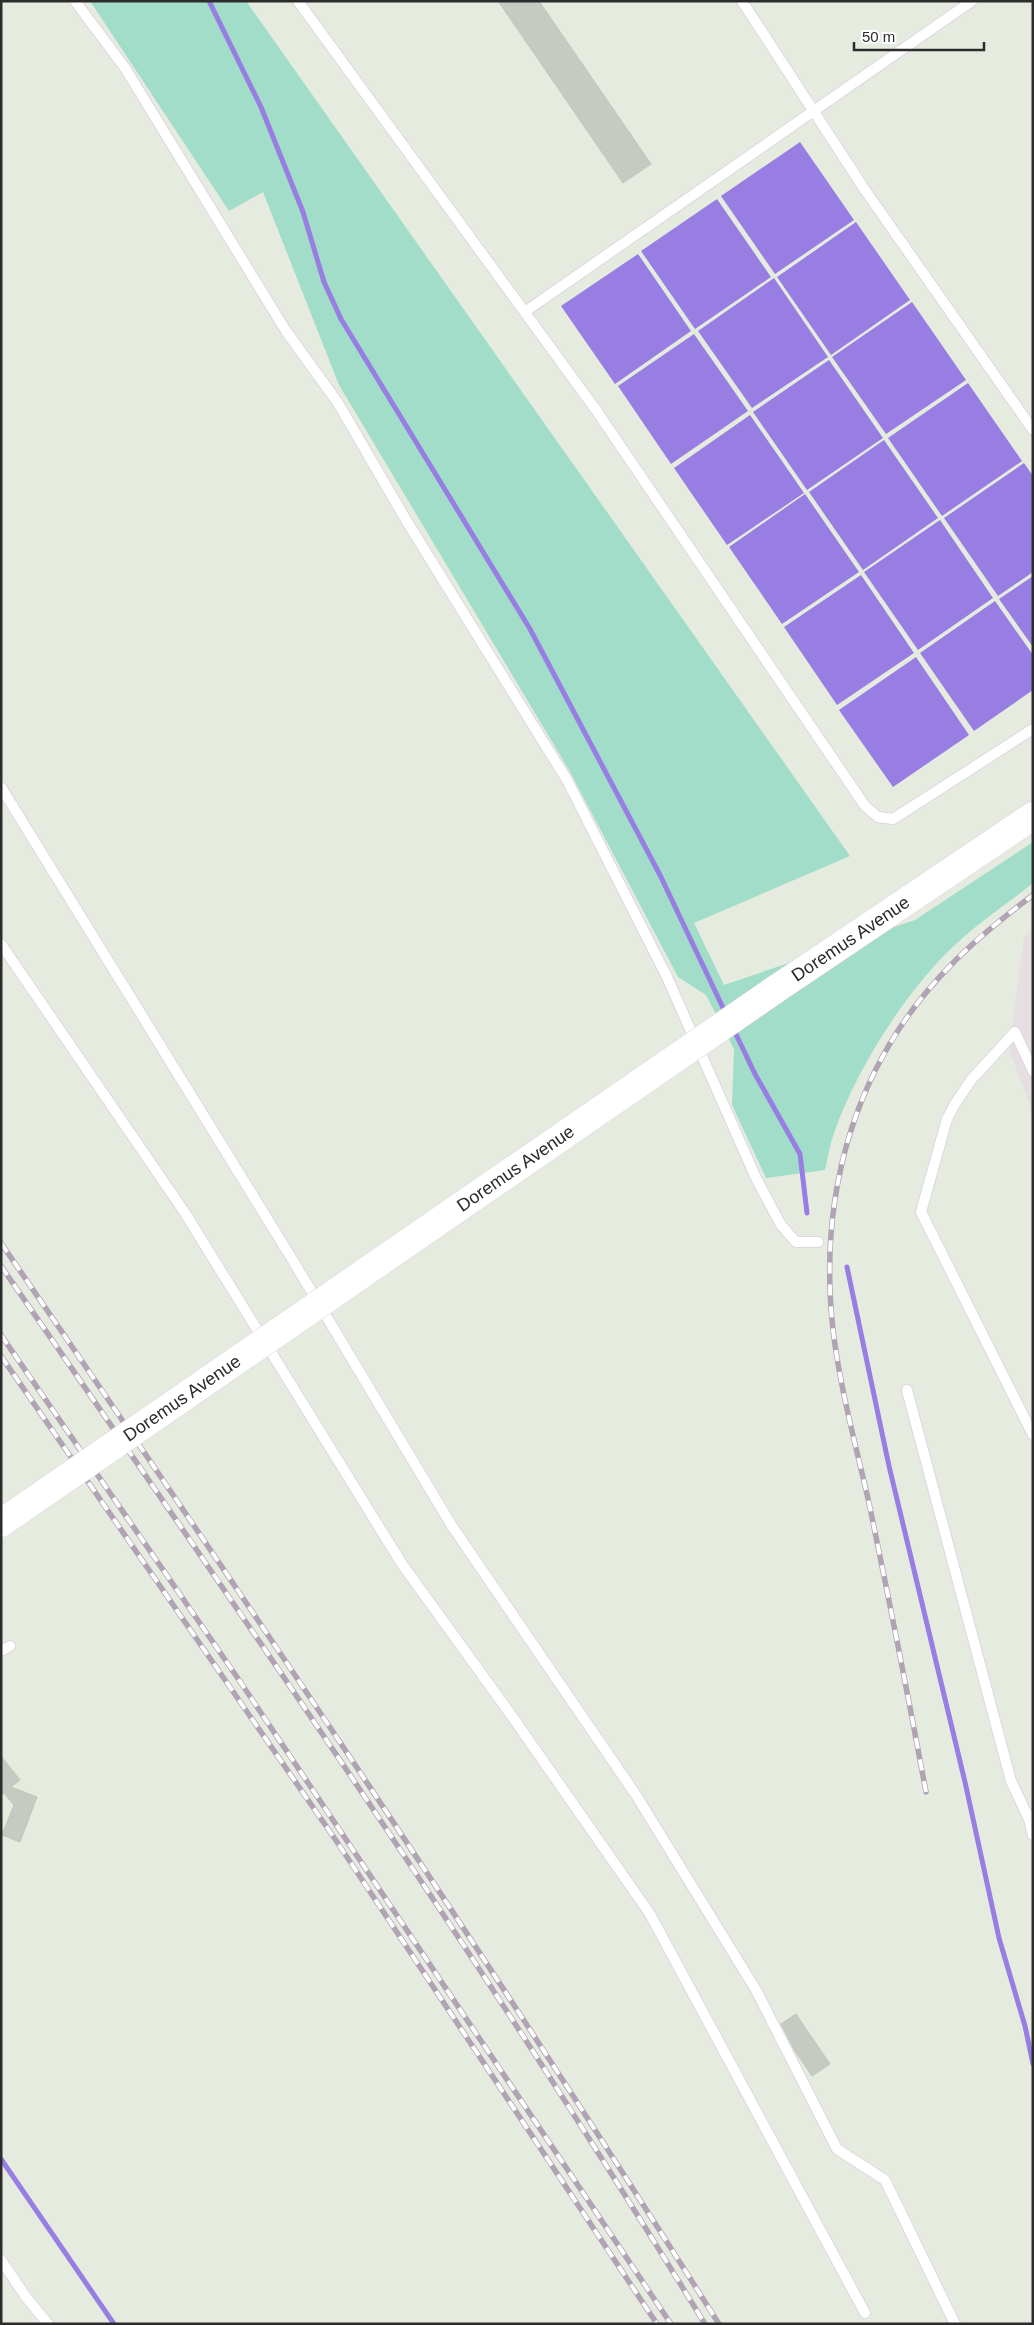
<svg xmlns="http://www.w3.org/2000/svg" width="1034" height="2325" font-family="Arial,sans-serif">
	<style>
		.industrial { fill: #e5dfe3 }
		.green { fill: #a1ddc8 }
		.water { fill: #987de3 }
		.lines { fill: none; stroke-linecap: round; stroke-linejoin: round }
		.stream { stroke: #987de3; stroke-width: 5 }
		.building { fill: #c5cbc2; stroke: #bec7b9 }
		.service-casing { stroke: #e0d5e3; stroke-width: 12 }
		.secondary-casing { stroke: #e0d5e3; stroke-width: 29 }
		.service { stroke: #fff; stroke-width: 10 }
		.secondary { stroke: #fff; stroke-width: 28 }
		.rail-casing { stroke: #b1a2b4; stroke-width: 5.5 }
		.rail { stroke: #fff; stroke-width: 4; stroke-dasharray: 11; stroke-linecap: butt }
		.secondary-bridge-casing { stroke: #e0d5e3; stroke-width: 29; stroke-linecap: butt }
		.secondary-bridge { stroke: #fff; stroke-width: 28 }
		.labels { text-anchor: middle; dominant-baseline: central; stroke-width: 4; stroke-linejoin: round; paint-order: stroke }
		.street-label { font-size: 18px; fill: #2c2c2c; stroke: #fff }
	</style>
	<rect width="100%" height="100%" fill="#e5ecdf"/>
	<!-- industrial -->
	<path class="industrial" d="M1033,930V1113L1009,1050L1024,936Z"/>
	<!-- green -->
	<path class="green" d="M90,1H246L850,856L694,923L724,985L915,920L1033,842V883C1007,904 979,922 955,945C906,990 856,1070 834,1133C830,1144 828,1157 825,1170L766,1178L732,1105L734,1049L706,995L678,977L569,770L339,385L263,192L229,211Z"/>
	<!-- water -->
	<path class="water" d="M800,142L854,220L775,274L721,196Z
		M717,199L771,277L695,329L641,251Z
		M856,222L910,300L831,355L777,277Z
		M638,254L691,331L615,384L561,306Z
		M774,278L828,357L752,408L698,331Z
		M912,302L966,380L886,434L832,357Z
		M694,334L748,411L671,464L618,386Z
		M829,360L883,438L807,490L753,412Z
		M968,383L1022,461L942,516L888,438Z
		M750,415L804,493L727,545L674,468Z
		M884,440L938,518L863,570L809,492Z
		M1024,463L1033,476V572L998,596L944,518Z
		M805,494L859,572L782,624L729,547Z
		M940,520L993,598L918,650L864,572Z
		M861,575L914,653L837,705L784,627Z
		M1033,576V647L999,599Z
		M995,601L1033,655V690L974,731L920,653Z
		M916,657L969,735L893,787L839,710Z"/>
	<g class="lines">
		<!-- stream -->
		<path class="stream" d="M209,1L261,107L303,212L324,282L341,319L530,629L660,875L726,1014
			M733,1028L755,1074L800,1154L807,1213
			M847,1267L889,1466L965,1782L999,1938L1025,2026L1033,2064
			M1,2159L114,2324"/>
	</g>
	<!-- building -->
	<path class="building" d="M498,1H539L651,164L623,183Z
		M1,1756L20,1780L11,1787L37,1797L20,1842L2,1835L14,1805L4,1793L1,1795Z
		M796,2014L830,2064L812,2076L795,2051L781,2024Z"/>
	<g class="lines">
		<defs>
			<path id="service" d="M75,1L125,68L286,331L338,403L406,520L567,780L667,977L756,1178L781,1225L796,1242H818
				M298,1L596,410L865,806L878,817L893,819L1033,729
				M742,1L865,190L1033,430
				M526,311L972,1
				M1,787L292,1259L452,1526L636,1795L756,1990L837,2149L885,2180L955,2324
				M1,944L185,1213L402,1564L509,1712L650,1914L865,2313
				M1033,1071L1015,1032L971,1080L955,1104L947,1119L921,1212L1033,1435
				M907,1390L1011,1781L1029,1819L1033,1817
				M1,1651L10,1646
				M1029,1819L1033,1835
				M1,2260L26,2297L48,2324"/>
			<g id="secondary">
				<path id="s1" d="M776,989L1033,816"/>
			</g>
		</defs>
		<!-- service casing -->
		<use href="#service" class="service-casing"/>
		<!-- secondary casing -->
		<use href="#secondary" class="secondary-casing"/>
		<!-- service -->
		<use href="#service" class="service"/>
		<!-- secondary -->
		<use href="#secondary" class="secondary"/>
		<defs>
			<path id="rail" d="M1,1243C246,1600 488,1958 719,2324
				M1,1266C242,1615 484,1963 705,2324
				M1,1335L237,1677L671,2324
				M1,1356L335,1839L657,2324
				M926,1792C908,1695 889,1599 869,1503C856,1446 840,1388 833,1330C818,1195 854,1063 951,965C976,939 1004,917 1033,895"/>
		</defs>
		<!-- rail casing -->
		<use href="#rail" class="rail-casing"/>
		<!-- rail -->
		<use href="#rail" class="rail"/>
		<defs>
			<g id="secondary-bridge">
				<path id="s2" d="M1,1523L776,989"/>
			</g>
		</defs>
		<!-- secondary-bridge casing -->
		<use href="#secondary-bridge" class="secondary-bridge-casing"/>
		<!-- secondary-bridge -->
		<use href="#secondary-bridge" class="secondary-bridge"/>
	</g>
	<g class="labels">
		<!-- street labels -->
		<g class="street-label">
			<text stroke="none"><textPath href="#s1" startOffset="90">Doremus Avenue</textPath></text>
			<text stroke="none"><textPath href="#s2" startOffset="625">Doremus Avenue</textPath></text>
			<text stroke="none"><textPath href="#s2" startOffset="220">Doremus Avenue</textPath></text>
		</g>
	</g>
	<!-- border -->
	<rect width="1034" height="2325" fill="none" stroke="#2c2c2c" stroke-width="5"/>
	<!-- scale -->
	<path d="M854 42v8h130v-8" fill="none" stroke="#2c2c2c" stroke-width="2.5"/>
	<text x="862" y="42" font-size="15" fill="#2c2c2c" stroke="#ffffff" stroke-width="4" paint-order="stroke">50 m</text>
</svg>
